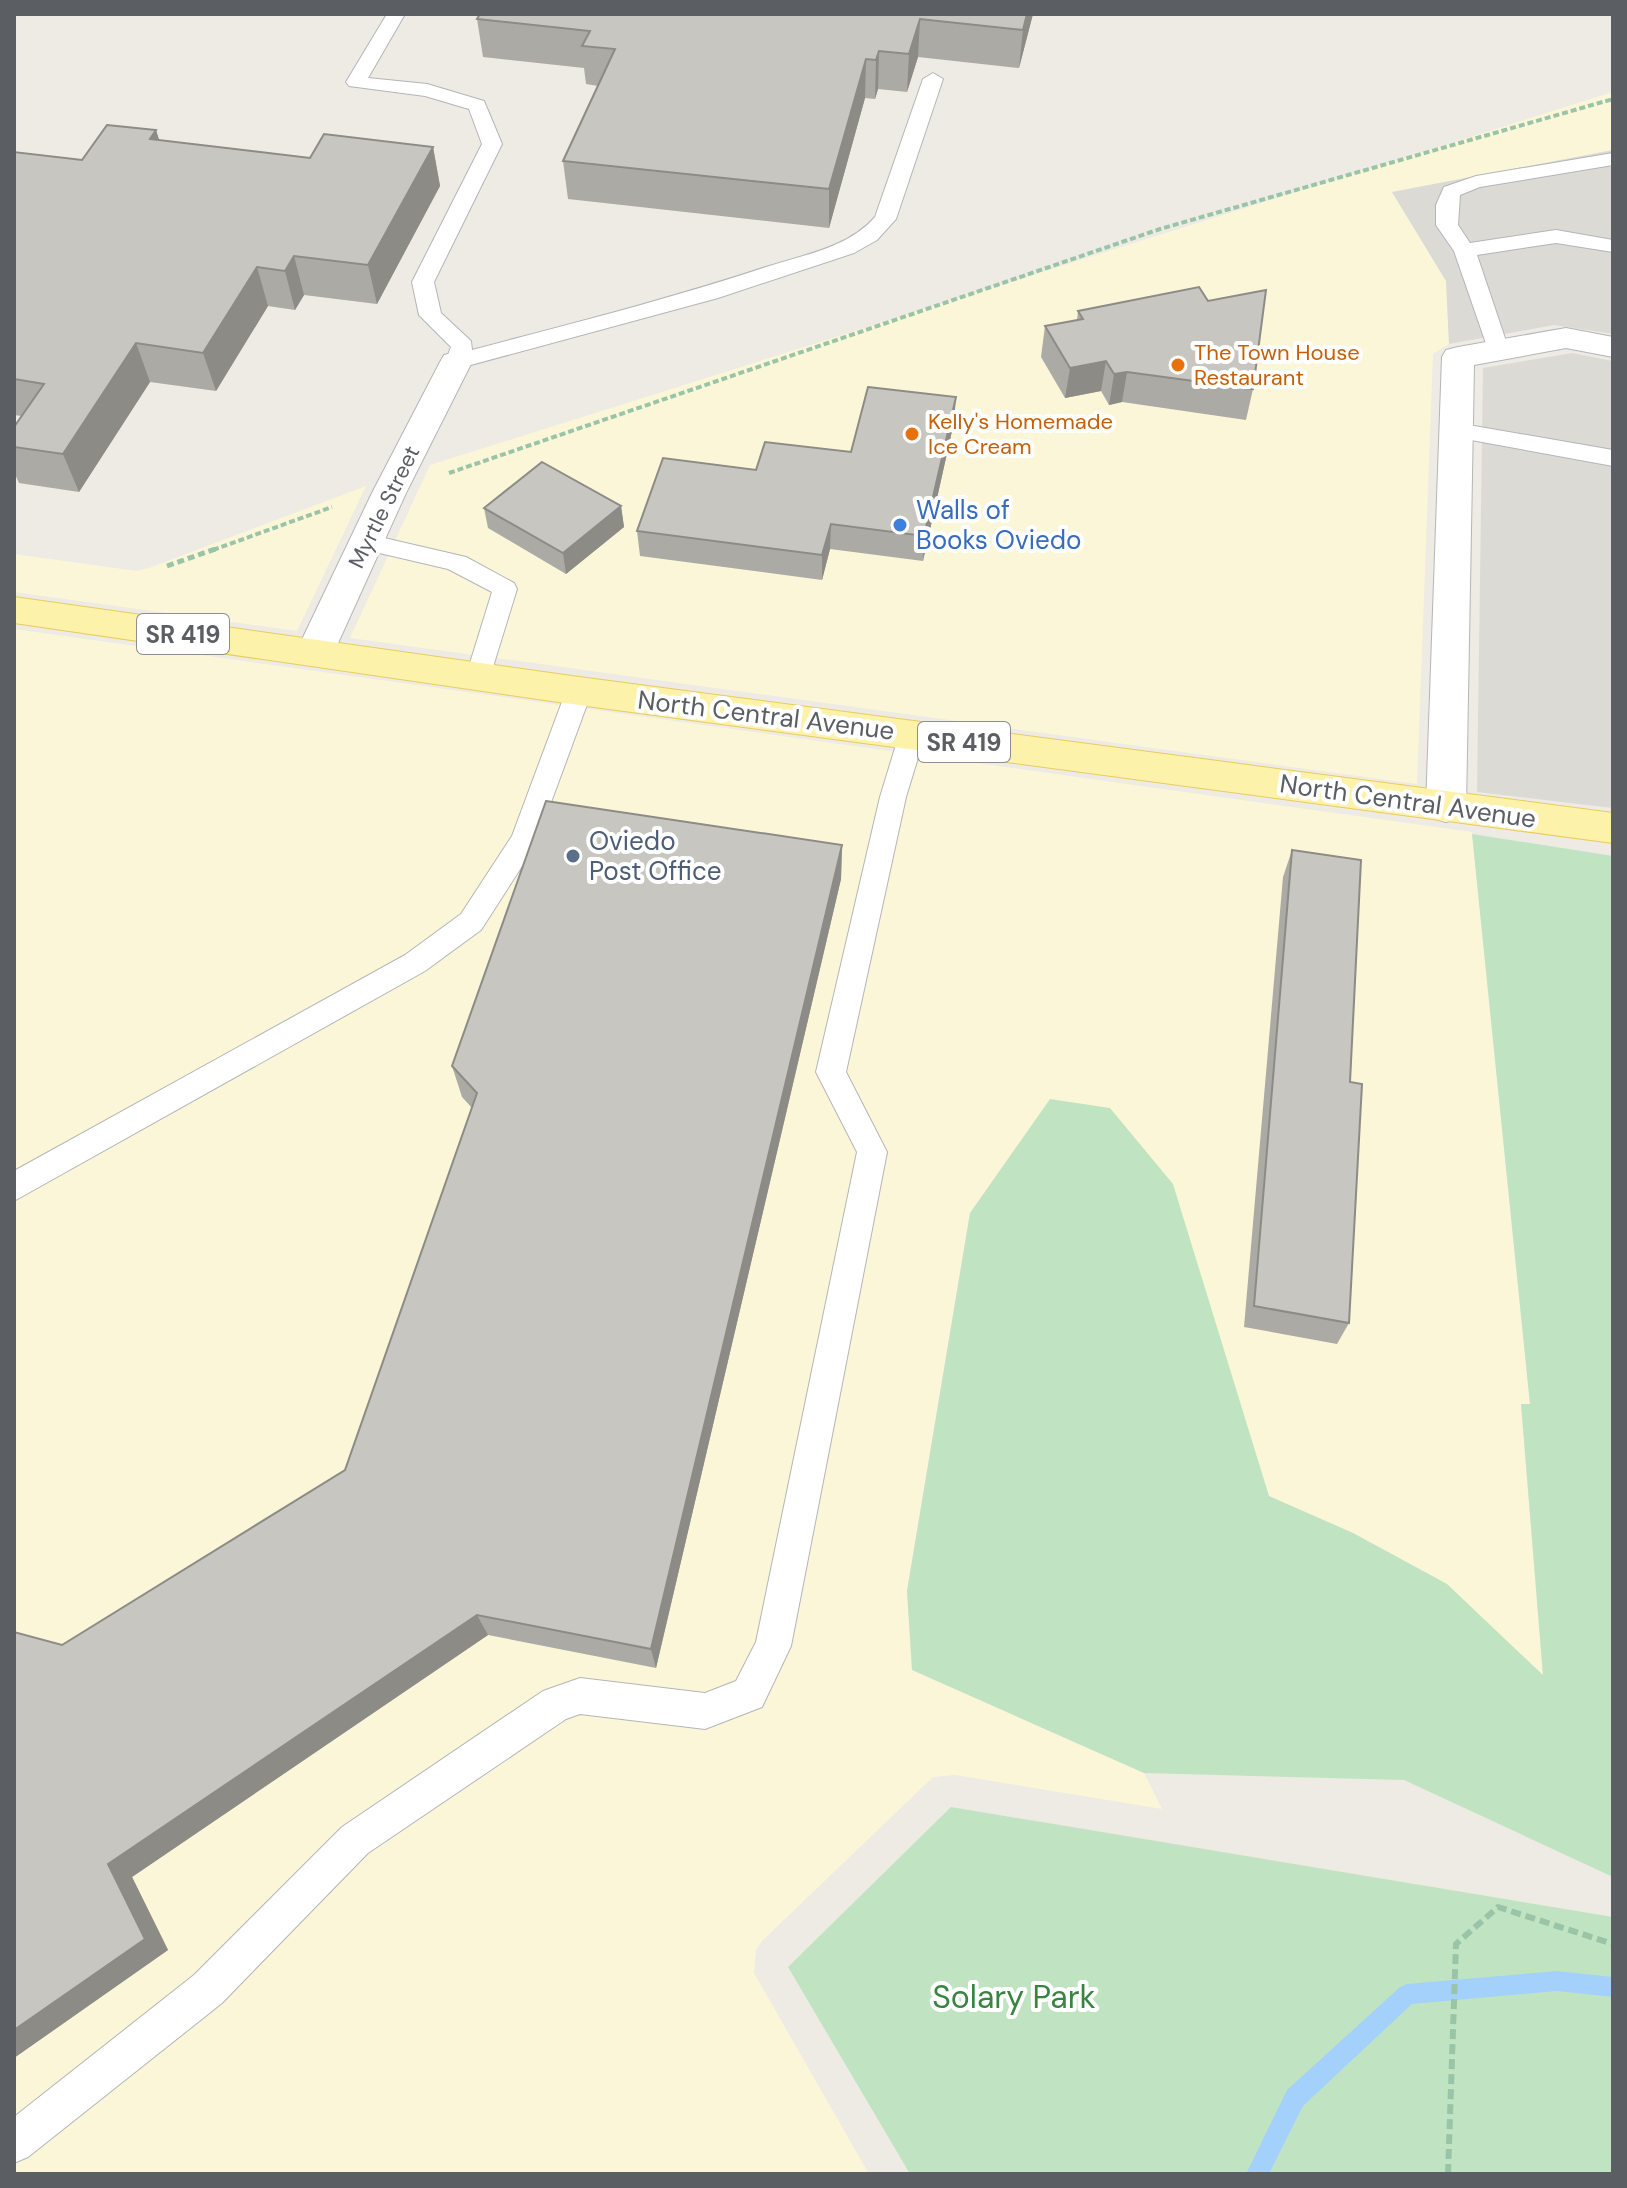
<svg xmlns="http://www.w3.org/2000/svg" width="1627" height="2188" font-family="'DM Sans',sans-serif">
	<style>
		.commercial { fill: #fcf6d8 }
		.industrial { fill: #dcdad5 }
		.green { fill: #c0e4c2 }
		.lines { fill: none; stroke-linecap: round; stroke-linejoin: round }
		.stream { fill: #a4d1fb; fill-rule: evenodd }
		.lane-casing { stroke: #b3b5b9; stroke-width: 2 }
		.street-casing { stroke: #b3b5b9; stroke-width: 2 }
		.primary-casing { stroke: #ebcb5d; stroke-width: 2 }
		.path-far2 { stroke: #99c4a8; stroke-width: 4; stroke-dasharray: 6 3; stroke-linecap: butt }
		.path-far1 { stroke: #99c4a8; stroke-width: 5; stroke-dasharray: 7 4; stroke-linecap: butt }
		.path { stroke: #99c4a8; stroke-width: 6; stroke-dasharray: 10 5; stroke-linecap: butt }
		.lane { fill: #fff; fill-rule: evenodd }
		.street { fill: #fff; fill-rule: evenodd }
		.primary { fill: #fcf2a9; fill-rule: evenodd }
		.wall { fill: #acaaa5 }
		.shaded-wall { fill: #8c8b86 }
		.building { fill: #c8c6c0; stroke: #8c8b86; stroke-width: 2 }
		.food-dot { fill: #e8710a; stroke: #fff; stroke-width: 3 }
		.shop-dot { fill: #3f7fe0; stroke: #fff; stroke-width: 3 }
		.service-dot { fill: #5c6f8a; stroke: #fff; stroke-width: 3 }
		.labels { text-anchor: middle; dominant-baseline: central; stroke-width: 8; stroke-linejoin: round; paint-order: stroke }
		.far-food-label { font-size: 22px; fill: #c56008; stroke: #fff; text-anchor: start }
		.far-street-label { font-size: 22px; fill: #5b5e63; stroke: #fff }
		.shield { fill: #fff; stroke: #8c8e92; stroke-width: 2 }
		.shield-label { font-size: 24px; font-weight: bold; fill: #5b5e63 }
		.shop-label { font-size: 26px; fill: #366cbe; stroke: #fff; text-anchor: start }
		.street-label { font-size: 26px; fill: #5b5e63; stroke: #fff }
		.service-label { font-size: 26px; fill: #4e5e75; stroke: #fff; text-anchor: start }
		.near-park-label { font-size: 32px; fill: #398440; stroke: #fff }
	</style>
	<rect width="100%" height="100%" fill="#edebe3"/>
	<!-- commercial -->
	<path class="commercial" d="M1613,92V150L1392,192L1446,281L1449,344L1433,354L1417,784L350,638L430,465Z
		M366,486L297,631L14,592V554L137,571L149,568Z
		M14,629L1472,832L1530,1405L1521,1404L1543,1677L1447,1584L1353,1533L1269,1496L1240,1407L970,1213L907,1591L912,1670L1144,1773L1162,1809L955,1775L933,1777L762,1941L756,1950L754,1973L869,2174H14Z"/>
	<!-- industrial -->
	<path class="industrial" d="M1613,150V334L1554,325L1449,344L1446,281L1392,192Z
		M1572,353L1613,361V808L1477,792L1483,368Z"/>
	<!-- green -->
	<path class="green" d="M1472,834L1613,856V1877L1404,1780L1144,1773L912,1670L907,1591L970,1213L1050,1099L1110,1108L1173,1184L1269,1496L1353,1533L1447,1584L1543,1675L1521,1404H1530Z
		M951,1807L1613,1917V2174H910L788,1967Z"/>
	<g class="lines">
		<!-- stream -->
		<path class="stream" d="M1557,1971L1613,1977V1997L1557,1991L1412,2004L1303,2106L1269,2174H1246L1287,2090L1400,1987L1407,1984Z"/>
		<defs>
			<path id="lane" d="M387,14H405L368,78L427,84L484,101L502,144L434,282L441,313L471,341L472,350C570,324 669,299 766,267C803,255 848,248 875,217L923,79L933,73L943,79L896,219L877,240L854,253L718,298L456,369L445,362L451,347L419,315L412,282L482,144L469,109L425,96L349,86L346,82Z
				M1613,153V165L1480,187L1460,195L1458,225L1470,243L1556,230L1613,240V252L1556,243L1477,255L1509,350L1498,357L1490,355L1454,251L1436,225V205L1444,187L1476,176Z
				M1457,423L1613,450V466L1449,436L1445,431Z
				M367,534L466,557L514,583L517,589L488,683H470L466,676L492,592L448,569L358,548L355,542L358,536Z
				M579,682L588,684L592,691L535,846L481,930L425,971L14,1201V1171L405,955L461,914L512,836L566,691L570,684Z
				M912,725L921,728L925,735L906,797L846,1072L887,1152L791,1646L762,1707L705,1729L580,1714L566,1719L368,1853L222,2003L28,2157L14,2163V2117L194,1975L342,1827L543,1691L580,1678L705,1693L736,1681L756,1642L857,1152L816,1072L880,797L899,735L903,728Z"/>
			<path id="street" d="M1566,328L1613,337V357L1566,348L1474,365L1466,807L1460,818L1446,822L1432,818L1426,807L1442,357L1446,350L1458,347Z
				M456,352L468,355L472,362L406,493L334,652L328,662L315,665L302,662L296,652L372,493L440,362L444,355Z"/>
			<path id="primary" d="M14,597L579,677L1613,813V843L579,705L14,623Z"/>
		</defs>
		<!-- lane casing -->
		<use href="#lane" class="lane-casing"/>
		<!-- street casing -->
		<use href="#street" class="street-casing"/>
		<!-- primary casing -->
		<use href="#primary" class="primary-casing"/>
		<!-- path-far2 -->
		<path class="path-far2" d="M449,473L1160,229L1613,99
			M213,550L332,507"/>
		<!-- path-far1 -->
		<path class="path-far1" d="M167,566L218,548"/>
		<!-- path -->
		<path class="path" d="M1448,2174L1456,1944L1498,1907L1613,1944"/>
		<!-- lane -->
		<use href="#lane" class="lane"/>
		<!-- street -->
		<use href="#street" class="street"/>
		<!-- primary -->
		<use href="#primary" class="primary"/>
	</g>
	<!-- wall -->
	<path class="wall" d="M1033,14L1019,68L918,57L907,92L878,89L875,99L865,98L829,228L568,199L563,161L598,86L586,84L584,68L483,57L477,19Z
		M156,130L159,140L310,158L433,147L440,186L377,304L304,295L295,310L268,306L216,391L150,382L79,492L19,483L14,472V427L21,416L14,415V152L82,160Z
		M1078,311L1253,389L1246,420L1122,402L1109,405L1101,391L1065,398L1041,357L1045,326L1077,320Z
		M954,422L923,561L830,549L822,580L640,556L637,531L756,470L851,452Z
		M621,506L624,527L566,574L488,528L484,508Z
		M842,845L841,879L656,1668L488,1635L132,1877L168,1950L14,2058L62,1645L345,1470L472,1108L462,1097L452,1066Z
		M1292,850L1350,1082L1349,1323L1337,1344L1244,1327L1283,877Z"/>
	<!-- shaded-wall -->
	<path class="shaded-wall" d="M1027,14H1033L1019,68L1023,30Z
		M920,19L918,57L907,92L909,54Z
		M879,51L878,89L875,99L876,60Z
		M866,59L865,98L829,228V189Z
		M156,130L168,169L150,139Z
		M433,147L440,186L377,304L368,265Z
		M294,256L304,295L295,310L285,271Z
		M257,267L268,306L216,391L203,353Z
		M136,343L150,382L79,492L63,454Z
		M1106,361L1101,391L1065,398L1070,368Z
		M1127,372L1122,402L1109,405L1114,374Z
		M956,397L954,422L923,561L924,536Z
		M621,506L624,527L566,574L563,553Z
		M831,524L830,549L822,580V555Z
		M842,845L841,879L656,1668L651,1649Z
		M477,1615L488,1635L132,1877L168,1950L14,2058V2030L108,1864Z"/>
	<!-- building -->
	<path class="building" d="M480,14H1027L1023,30L920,19L909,54L879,51L876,60L866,59L829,189L563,161L615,49L582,46L590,31L477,19Z
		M107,125L156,130L150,139L310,158L324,134L433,147L368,265L294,256L285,271L257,267L203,353L136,343L63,454L14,447V427L44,384L14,379V152L82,160Z
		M1199,287L1208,301L1266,290L1253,389L1127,372L1114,374L1106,361L1070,368L1045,326L1083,319L1078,311Z
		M868,387L956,397L924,536L831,524L822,555L637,531L663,458L756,470L765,442L851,452Z
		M542,462L621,506L563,553L484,508Z
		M546,801L842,845L651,1649L477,1615L108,1864L145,1939L14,2030V1632L62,1645L345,1470L477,1093L452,1066Z
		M1292,850L1361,860L1350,1082L1362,1084L1349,1323L1254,1306Z"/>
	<!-- markers -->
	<g class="food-dot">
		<circle cx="1178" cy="365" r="8"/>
		<circle cx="912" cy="434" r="8"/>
	</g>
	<circle class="shop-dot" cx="900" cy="525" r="8"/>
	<circle class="service-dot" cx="573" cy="856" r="8"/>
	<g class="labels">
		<!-- far-food labels -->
		<g class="far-food-label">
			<text x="1194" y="352">The Town House<tspan x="1194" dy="25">Restaurant</tspan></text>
			<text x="928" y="421">Kelly's Homemade<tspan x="928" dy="25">Ice Cream</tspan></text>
		</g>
		<!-- far-street labels -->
		<g class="far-street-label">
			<text transform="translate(384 507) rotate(-64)">Myrtle Street</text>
		</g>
		<!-- shield labels -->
		<g class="shield">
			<rect x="137" y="614" width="92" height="40" rx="6"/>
			<rect x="918" y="722" width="92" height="40" rx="6"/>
		</g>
		<g class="shield-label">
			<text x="183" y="634">SR 419</text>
			<text x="964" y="742">SR 419</text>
		</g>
		<!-- shop labels -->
		<g class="shop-label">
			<text x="916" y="510">Walls of<tspan x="916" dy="30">Books Oviedo</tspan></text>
		</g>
		<!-- street labels -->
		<g class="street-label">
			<text transform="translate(766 715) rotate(7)">North Central Avenue</text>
			<text transform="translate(1408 801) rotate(8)">North Central Avenue</text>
		</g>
		<!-- service labels -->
		<g class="service-label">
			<text x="589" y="841">Oviedo<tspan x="589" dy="30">Post Office</tspan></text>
		</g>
		<!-- near-park labels -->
		<g class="near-park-label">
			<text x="1014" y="1997">Solary Park</text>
		</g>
	</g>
	<!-- border -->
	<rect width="1627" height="2188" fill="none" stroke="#5b5e63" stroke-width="32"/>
</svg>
